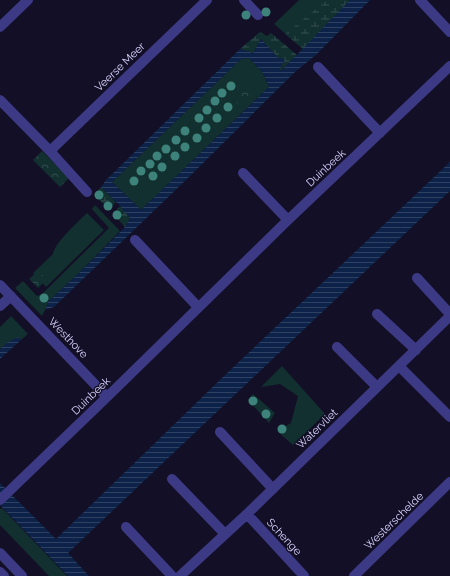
<svg xmlns="http://www.w3.org/2000/svg" width="450" height="576" font-family="Raleway,sans-serif">
	<style>
		.green { fill: #12302f }
		.forest { fill: url(#forest-crowns) }
		.wetland { fill: url(#wetland-marsh) }
		.water { fill: url(#water-rules); fill-rule: evenodd }
		.lines { fill: none; stroke-linecap: round; stroke-linejoin: round }
		.minor { stroke: #3d3a85; stroke-width: 10 }
		.tree { fill: #3d827b }
		.labels { text-anchor: middle; dominant-baseline: central; stroke-width: 3; stroke-linejoin: round; paint-order: stroke }
		.street-label { font-size: 11px; fill: #d9d4ff; stroke: #130f26 }
	</style>
	<defs>
		<pattern id="forest-crowns" width="20" height="18" patternUnits="userSpaceOnUse"><rect width="20" height="18" fill="#12302f"/><path d="M2 6a3 3 0 1 1 6 0M12 15a3 3 0 1 1 6 0" fill="none" stroke="#344d4e"/></pattern>
		<pattern id="wetland-marsh" width="20" height="14" patternUnits="userSpaceOnUse"><rect width="20" height="14" fill="#12302f"/><path d="M1 5h8M5 5V1M11 12h8M15 12V8" fill="none" stroke="#344d4e"/></pattern>
		<pattern id="water-rules" width="6" height="5" patternUnits="userSpaceOnUse"><rect width="6" height="5" fill="#0c2248"/><path d="M0 2.5h6" fill="none" stroke="#2f4163"/></pattern>
	</defs>
	<rect width="100%" height="100%" fill="#130f26"/>
	<!-- green -->
	<path class="green" d="M299,0H350L303,49L274,24Z
		M249,58L263,73L269,87L141,210L112,182L241,59Z
		M95,205L120,231L78,274L48,302L47,306L42,316L15,288L23,281L37,296L42,294L109,228L92,209Z
		M87,213L104,230L46,287L33,273L53,254C55,242 78,222 87,213Z
		M11,316L28,334L21,340L18,337L0,349V327Z
		M282,366L325,414L293,445L277,431L291,423L298,396L280,384L261,387Z
		M253,394L275,413L269,423L248,400Z
		M2,508L67,576H49L0,525V509Z"/>
	<!-- forest -->
	<path class="forest" d="M244,79L255,90L239,105L231,96Z
		M42,151L69,178L60,187L33,160Z
		M38,271L47,279L38,288L29,279Z"/>
	<!-- wetland -->
	<path class="wetland" d="M327,0H350L303,49L285,34Z
		M260,32L267,36L271,33L297,55L282,70L278,72V58L261,39L253,53L240,49Z
		M101,187L116,202L109,209L94,195Z
		M120,206L130,218L125,227L113,214Z"/>
	<!-- water -->
	<path class="water" d="M350,0H370L316,55L296,71L189,177L54,307L45,310L47,306L48,302L78,274L125,227L130,218L120,206L101,187L106,180L240,49L253,53L261,39L278,58L285,59L279,71L282,70ZM249,58L263,73L269,87L141,210L112,182L241,59Z
		M450,162V191L68,553L89,576H68L0,505V483L56,539L224,376Z
		M18,337L21,340L0,359V349L8,342Z"/>
	<g class="lines">
		<!-- minor -->
		<path class="minor" d="M244,0L258,15
			M420,0L450,32
			M0,27L28,0
			M318,67L380,133
			M0,100L50,151L87,192
			M50,151L207,0
			M243,173L288,220
			M135,240L198,307
			M417,278L450,314
			M0,285L107,397
			M0,306L11,296
			M377,314L416,350
			M337,347L377,387
			M399,366L450,417
			M220,432L273,489
			M172,479L225,534
			M0,500L107,397L288,220L450,66
			M247,514L304,576
			M126,527L172,576
			M0,553L22,576
			M0,572L4,576
			M180,576L247,514L450,316
			M354,576L450,482"/>
	</g>
	<!-- trees -->
	<g class="tree">
		<circle cx="266" cy="12" r="4.5"/>
		<circle cx="246" cy="15" r="4.5"/>
		<circle cx="231" cy="86" r="4.5"/>
		<circle cx="222" cy="93" r="4.5"/>
		<circle cx="215" cy="101" r="4.5"/>
		<circle cx="228" cy="107" r="4.5"/>
		<circle cx="207" cy="110" r="4.5"/>
		<circle cx="199" cy="118" r="4.5"/>
		<circle cx="217" cy="118" r="4.5"/>
		<circle cx="206" cy="128" r="4.5"/>
		<circle cx="185" cy="131" r="4.5"/>
		<circle cx="197" cy="138" r="4.5"/>
		<circle cx="176" cy="140" r="4.5"/>
		<circle cx="185" cy="147" r="4.5"/>
		<circle cx="166" cy="149" r="4.5"/>
		<circle cx="157" cy="156" r="4.5"/>
		<circle cx="175" cy="156" r="4.5"/>
		<circle cx="150" cy="164" r="4.5"/>
		<circle cx="162" cy="167" r="4.5"/>
		<circle cx="141" cy="171" r="4.5"/>
		<circle cx="153" cy="176" r="4.5"/>
		<circle cx="134" cy="181" r="4.5"/>
		<circle cx="99" cy="195" r="4.5"/>
		<circle cx="108" cy="206" r="4.5"/>
		<circle cx="117" cy="215" r="4.5"/>
		<circle cx="44" cy="298" r="4.5"/>
		<circle cx="253" cy="401" r="4.5"/>
		<circle cx="266" cy="414" r="4.5"/>
		<circle cx="282" cy="429" r="4.5"/>
	</g>
	<g class="labels">
		<!-- street labels -->
		<g class="street-label">
			<text transform="translate(120 67) rotate(-44)">Veerse Meer</text>
			<text transform="translate(326 168) rotate(-43)">Duinbeek</text>
			<text transform="translate(68 338) rotate(46)">Westhove</text>
			<text transform="translate(91 396) rotate(-44)">Duinbeek</text>
			<text transform="translate(317 429) rotate(-44)">Watervliet</text>
			<text transform="translate(394 521) rotate(-44)">Westerschelde</text>
			<text transform="translate(284 537) rotate(47)">Schenge</text>
		</g>
	</g>
</svg>
